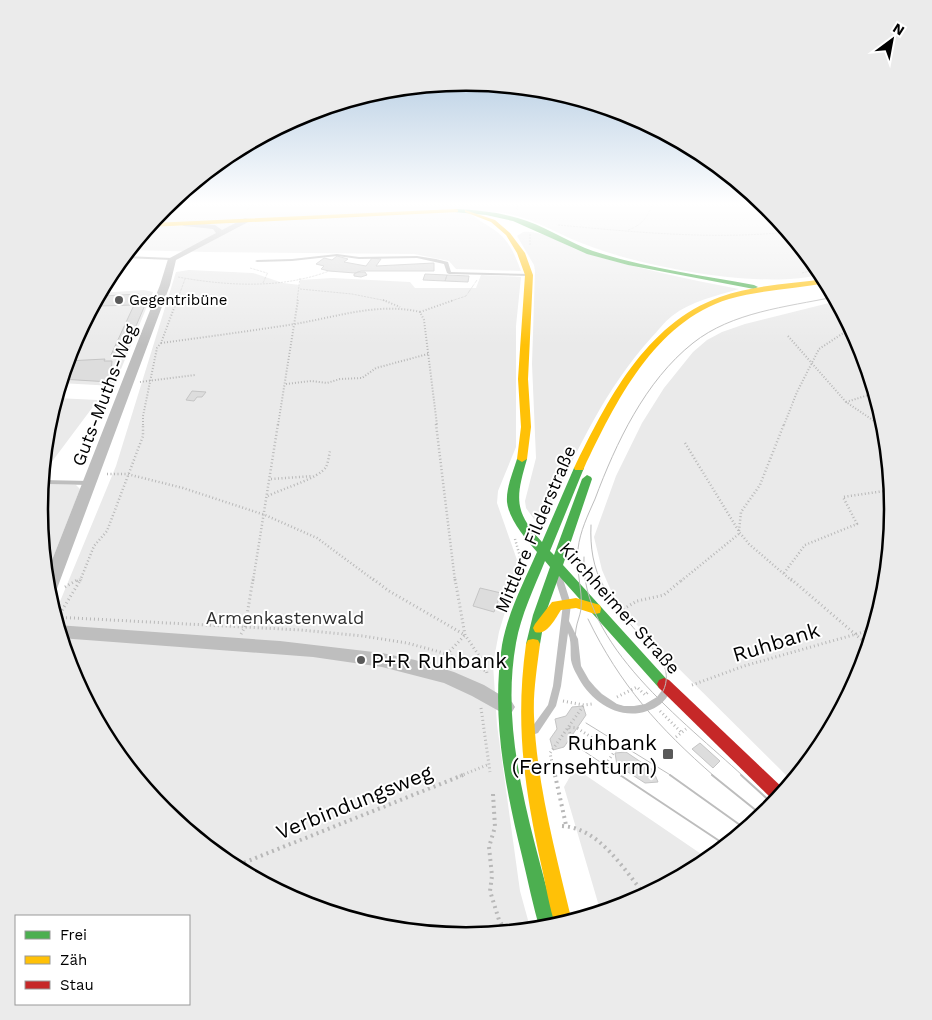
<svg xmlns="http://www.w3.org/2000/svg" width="932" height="1020" font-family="'Work Sans',sans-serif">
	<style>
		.green { fill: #eaeaea }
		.building { fill: #ddd; stroke: #c5c5c5 }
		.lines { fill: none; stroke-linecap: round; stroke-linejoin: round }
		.path-far4 { stroke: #b8b8b8; stroke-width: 1; stroke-dasharray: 0.5 1; stroke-linecap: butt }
		.path-far3 { stroke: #b8b8b8; stroke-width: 2; stroke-dasharray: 1 2; stroke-linecap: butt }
		.path-far2 { stroke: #b8b8b8; stroke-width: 2.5; stroke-dasharray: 1 2.5; stroke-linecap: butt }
		.path-far1 { stroke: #b8b8b8; stroke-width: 3; stroke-dasharray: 1 3; stroke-linecap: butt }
		.path { stroke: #b8b8b8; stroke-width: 4; stroke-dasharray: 2 4; stroke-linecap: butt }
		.lane { fill: #bebebe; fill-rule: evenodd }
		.street { fill: #bebebe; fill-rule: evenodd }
		.fast { fill: #4caf50; fill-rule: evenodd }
		.slow { fill: #ffc107; fill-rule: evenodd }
		.jam { fill: #c62828; fill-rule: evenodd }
		.tram-far1 { stroke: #bdbdbd; stroke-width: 1 }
		.tram { stroke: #bdbdbd; stroke-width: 2 }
		.poi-dot { fill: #595959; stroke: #fff; stroke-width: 2 }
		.labels { text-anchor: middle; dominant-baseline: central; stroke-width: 4; stroke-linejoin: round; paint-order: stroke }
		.far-poi-label { font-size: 15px; fill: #000; stroke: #fff; text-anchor: start }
		.street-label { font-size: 18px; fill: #000; stroke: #fff }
		.park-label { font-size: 18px; fill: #303030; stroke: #fff }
		.near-street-label { font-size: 21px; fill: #000; stroke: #fff }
		.near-poi-label { font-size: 21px; fill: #000; stroke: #fff; text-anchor: start }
		.rim { fill: none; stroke: #000; stroke-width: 2.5 }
	</style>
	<rect width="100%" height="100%" fill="#fff"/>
	<!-- green -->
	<path class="green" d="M171,202H761L768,208L822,274C764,290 649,268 592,247C549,232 518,205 470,213C477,220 485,223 493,229C509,239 515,255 521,271L456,269L449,261L414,254L207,252L130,250L164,208Z
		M523,232C545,230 564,246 585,253C636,268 686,279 739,289C716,296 691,301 672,316C664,322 658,331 651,338C604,390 575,455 545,518L541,521L534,519L526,508L525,501L536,458L532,364L535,271L534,265L517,236Z
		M189,270L253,273L283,283L300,285V280L332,278L410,282L415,288H476L481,275L521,277L516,326V447L498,491L497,503L517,560L512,589L499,632L493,664L497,725L520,891L531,931L466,937L382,929L302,905L228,865L164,812L111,747L71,673L54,616L116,466L176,272Z
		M144,290L153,292L114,386L60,383L71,346L100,293Z
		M837,301L861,347L885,427L893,510L885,594L861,674L821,748L793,782L659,649L616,602L602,570L594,537L616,476L642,423L664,388L693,352L707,340L722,332L745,324Z
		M56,398L98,400L48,467H43L47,426Z
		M41,484L76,485L80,489L45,578L39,510Z
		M575,768L710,860L703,865L629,905L601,913L564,787Z"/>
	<!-- building -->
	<path class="building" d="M337,256L348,259L344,262L366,266L372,258L381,259L376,266L434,263V271H361L355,273L329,271L321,269L324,266L316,264L324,258L332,260Z
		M358,272H365L367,275L361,277L354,276V274Z
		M425,274L447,275L445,281L423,280Z
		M447,275L469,276L468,282L445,281Z
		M139,294L134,305L98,306L103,296Z
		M134,305H145L124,354L111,355Z
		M105,359L104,361H112L110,382L61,379L67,361Z
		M192,391L206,392L202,397H197L194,401L186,400Z
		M480,588L501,593L494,612L473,606Z
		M583,706L586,715L564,747L553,750L550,739L557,729L555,719L566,716L572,707Z
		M700,743L720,761L713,768L692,749Z
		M626,752L653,770L658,782L645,783L617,765L615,753Z"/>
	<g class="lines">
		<!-- path-far4 -->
		<path class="path-far4" d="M517,202V211
			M247,210L255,202
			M558,225C635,232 711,240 788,232
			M628,230C643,225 648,216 653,202
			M530,234V245
			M250,268L267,273
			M802,273L818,269
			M178,277C227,286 282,289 329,271
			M263,283L268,272
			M300,289L352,294L387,301
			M177,301L185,279
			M297,301L300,278
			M451,301L466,296L477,280"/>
		<!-- path-far3 -->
		<path class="path-far3" d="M383,300L400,307
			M420,312L454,300
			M788,336L846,402L880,425
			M161,343C206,337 250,331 295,324C336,317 379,302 420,312L424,320L437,425
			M140,382L195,375
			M286,384L311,381L327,383L340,379L362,378L376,368L428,354
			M846,402L875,393
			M143,425V416L157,348L161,343L177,300
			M278,425L298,300
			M784,425L797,392L819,349L851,328"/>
		<!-- path-far2 -->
		<path class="path-far2" d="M436,424L455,581
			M878,424L885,429
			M685,443L740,533L749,544L792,581
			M107,474H127L183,488L265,515L317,538L375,581
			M271,479L313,476
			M268,496C281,489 320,478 326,467C328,463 329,456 330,451
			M739,531L741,512L760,485L784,424
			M515,539L521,560
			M784,573L805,545L857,524L843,497L891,490
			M77,581L80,579
			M80,581L94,546L107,531L143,436V424
			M253,581L278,424
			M681,581L740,533"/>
		<!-- path-far1 -->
		<path class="path-far1" d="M373,579L389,591L465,635
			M455,579L465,635L484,663L487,673
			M791,579L869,646
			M65,587L79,579
			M620,611L637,601L664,595L683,579
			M54,617L301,630L363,636L407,643L447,654L486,671
			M58,617L81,579
			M241,634L245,627L253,579
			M447,654L465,635
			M692,685L744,666L874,629
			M617,697L637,687L645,695L649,691
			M563,701L584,705L592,704
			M481,708L490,772
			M660,711L682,733
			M676,737L686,729
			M580,739L570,734L568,727L577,728L614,752
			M608,761L619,745
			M460,776L487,765
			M555,776L550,753L584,705"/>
		<!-- path -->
		<path class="path" d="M555,775L566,825
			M493,794L495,827L489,847L492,876L490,891L499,920L507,933
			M562,826C600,828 623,869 646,896
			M233,867L463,775
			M583,914H599"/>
		<!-- lane -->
		<path class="lane" d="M337,254L359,257L417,256L436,259L448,262L451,272L529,274L531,275L529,276L449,274L447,273L444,264L417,258L359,259L337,256L292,261L257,262L255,261L257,260L292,259Z
			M125,256L172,258L174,259L172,260L123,258Z
			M42,480L90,481L93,483L90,485L42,484Z
			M559,576L562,577L563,579L571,604L569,621L578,639L581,666L589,680L595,687L602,694L617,704L624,706H634L645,704L657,697L663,689L666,688L669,689L670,692C665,702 657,708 647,711C618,721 589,700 577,675C574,670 572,665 571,660C570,651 572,642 568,633L561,686L556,706L538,733L535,734L532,733L530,730L532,727L548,705L553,686L563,604L555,579L556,577Z"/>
		<!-- street -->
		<path class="street" d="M245,218L252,220L176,260L170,285L55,594L52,598L49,599L45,578L160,285L168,259L216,233L213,229L184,226L180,224L184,222L215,225L222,230Z
			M57,625L280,641L382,653L415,660L454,672L484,685L512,702L515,707L512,712L506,715L472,696L444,683L382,667L313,657L60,638Z"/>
		<!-- fast -->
		<path class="fast" d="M456,209C480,210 505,213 527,221C550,229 570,243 593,251C645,268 700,275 754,285L758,287L754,289L628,265L587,254L513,221L486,215L454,212V210Z
			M522,456L527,459C516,497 513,511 542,542L574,468L579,465L584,468L550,551L554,555L582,479L587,475L591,477L592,479L563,565L671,684L669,688L664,690L659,688L559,576L545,615L540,644L538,648L533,649L528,648L526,644L533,615L550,567L545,561C534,588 521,615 516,643C499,737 534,837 557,927L540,930C533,906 528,881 522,856C505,787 491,716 502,645C508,612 524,582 537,552C526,539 509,520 507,502C506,488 513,472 517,459Z"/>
		<!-- slow -->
		<path class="slow" d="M456,209L458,210V212L149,227L152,223Z
			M465,210L495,220L510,233L525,253L533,275L528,379L531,427L527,459L522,462L517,459L521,427L518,379L525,275L517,253L506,235L491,222L465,212Z
			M825,279L827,283C794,289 761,290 729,299C654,322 615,403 584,468L583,470H575L574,468C607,401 645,324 720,297C753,285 790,284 825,279Z
			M576,598L600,605L601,609L600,613L595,614L576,608L561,610C555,619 547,636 535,632L533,628L535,624L552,602Z
			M533,639L538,640L540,644C537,668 533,692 534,716C537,786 556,854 572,922L556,927C549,907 546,885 541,864C524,786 515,723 526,644L528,640Z"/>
		<!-- jam -->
		<path class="jam" d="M664,678L669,680L786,791L776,803L659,688L657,684L659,680Z"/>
		<!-- tram-far1 -->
		<path class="tram-far1" d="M591,525C590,547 593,568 604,587C613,604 625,618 638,633C647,643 661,654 665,668C668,678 666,690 658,698C644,712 621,710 606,699C583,683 572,657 576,629C577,622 580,616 581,609C583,589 575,569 578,549C580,531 588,515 595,499C616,443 645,381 693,343C732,312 786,307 834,297
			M584,557C579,644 685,722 743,776
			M588,619C620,685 659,728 714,776
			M586,723L672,776
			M572,743L621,776"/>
		<!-- tram -->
		<path class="tram" d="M620,775L727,846
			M670,775L747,830
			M712,775L763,816
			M741,775L774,805"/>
	</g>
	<!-- sky -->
	<linearGradient id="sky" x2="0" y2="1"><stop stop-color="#96b7d6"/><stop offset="0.59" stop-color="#fff"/><stop offset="1" stop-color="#fff" stop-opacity="0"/></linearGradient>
	<rect width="932" height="345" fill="url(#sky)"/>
	<!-- markers -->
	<g class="poi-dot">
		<circle cx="119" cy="300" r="5"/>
		<circle cx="361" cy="660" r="5"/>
		<rect x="662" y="748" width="12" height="12" rx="2.5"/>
	</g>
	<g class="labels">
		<!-- far-poi labels -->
		<g class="far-poi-label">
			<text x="129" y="300">Gegentribüne</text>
		</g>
		<!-- street labels -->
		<g class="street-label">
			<text transform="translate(104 395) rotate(-69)">Guts-Muths-Weg</text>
			<text transform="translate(535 529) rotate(-67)">Mittlere Filderstraße</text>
			<text transform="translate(620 608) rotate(48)">Kirchheimer Straße</text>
		</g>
		<!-- park labels -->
		<g class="park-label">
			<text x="285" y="617">Armenkastenwald</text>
		</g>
		<!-- near-street labels -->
		<g class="near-street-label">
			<text transform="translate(776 642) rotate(-17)">Ruhbank</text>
			<text transform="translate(354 802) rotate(-22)">Verbindungsweg</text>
		</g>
		<!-- near-poi labels -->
		<g class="near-poi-label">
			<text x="371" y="660">P+R Ruhbank</text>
			<text x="657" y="742" text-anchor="end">Ruhbank<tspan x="657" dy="24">(Fernsehturm)</tspan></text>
		</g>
	</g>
	<!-- crop -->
	<path d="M0 0H932V1020H0ZM48 509a418 418 0 1 1 836 0a418 418 0 1 1-836 0Z" fill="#ebebeb" fill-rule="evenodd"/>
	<path class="rim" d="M48 509a418 418 0 1 1 836 0a418 418 0 1 1-836 0Z"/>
	<!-- legend -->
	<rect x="15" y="915" width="175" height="90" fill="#ffffff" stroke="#999999"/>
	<rect x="25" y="931" width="25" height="8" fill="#4caf50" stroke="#999999"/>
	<text x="60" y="940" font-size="15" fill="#000000">Frei</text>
	<rect x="25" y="956" width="25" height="8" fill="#ffc107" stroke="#999999"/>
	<text x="60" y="965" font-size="15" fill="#000000">Zäh</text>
	<rect x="25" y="981" width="25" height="8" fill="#c62828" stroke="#999999"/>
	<text x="60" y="990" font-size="15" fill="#000000">Stau</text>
	<!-- north arrow -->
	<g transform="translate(892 40) rotate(32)" stroke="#ffffff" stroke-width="4" paint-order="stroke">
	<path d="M0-4L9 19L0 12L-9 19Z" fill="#000000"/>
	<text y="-8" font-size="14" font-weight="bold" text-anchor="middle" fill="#000000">N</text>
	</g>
</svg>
